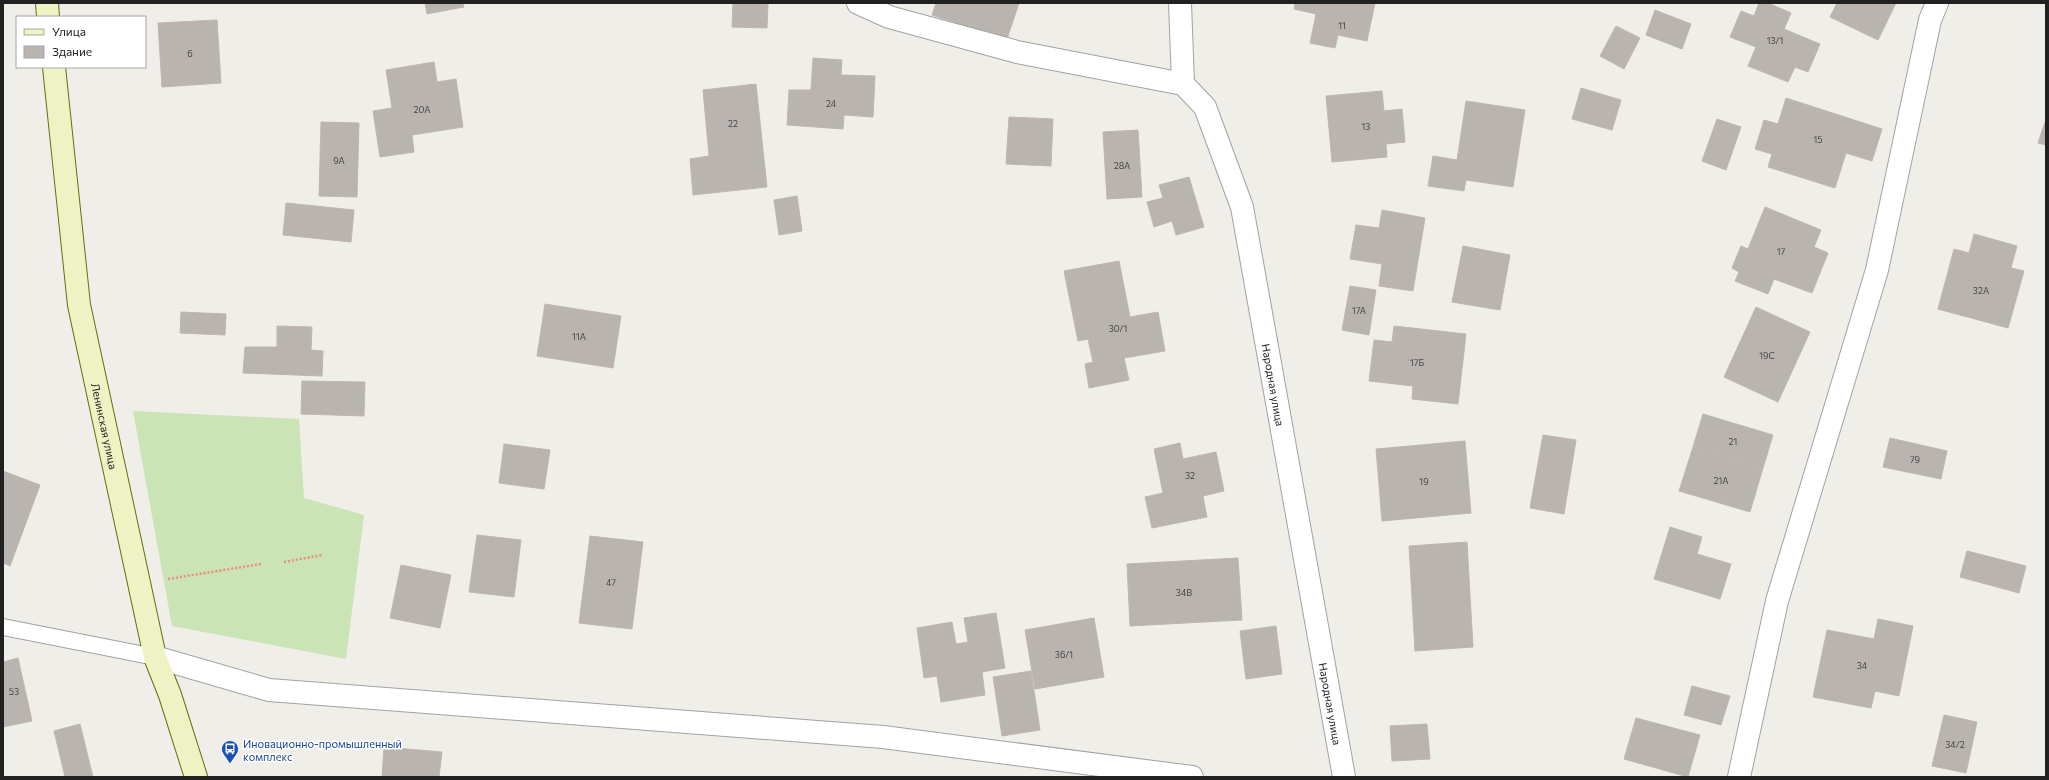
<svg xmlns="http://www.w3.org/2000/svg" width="2049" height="780" font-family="Commissioner,sans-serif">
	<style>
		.grass { fill: #cae4b5 }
		.building { fill: #b9b4af; stroke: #c0b6ad }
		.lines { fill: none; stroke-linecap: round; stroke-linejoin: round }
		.lane-casing { stroke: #a2a2a2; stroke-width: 18 }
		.street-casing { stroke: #a2a2a2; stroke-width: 24 }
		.secondary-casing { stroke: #616e12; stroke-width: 24 }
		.path { stroke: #eb8e7f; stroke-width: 2.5; stroke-dasharray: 2 2; stroke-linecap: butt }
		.lane { stroke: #fff; stroke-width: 16 }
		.street { stroke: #fff; stroke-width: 22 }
		.secondary { stroke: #eff3c4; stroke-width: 22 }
		.labels { text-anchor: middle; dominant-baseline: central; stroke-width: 3; stroke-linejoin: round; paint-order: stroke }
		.number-label { font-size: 9px; fill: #474644 }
		.street-label { font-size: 11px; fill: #212121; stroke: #fff }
		.transit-label { font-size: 11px; fill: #164399; stroke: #fff; text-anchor: start }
	</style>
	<rect width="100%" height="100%" fill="#f0eee9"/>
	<!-- grass -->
	<path class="grass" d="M133,411L299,419L304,498L364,515L346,659L172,626Z"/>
	<!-- building -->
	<path class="building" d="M425,3H463L464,7L427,14Z
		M733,3L768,4L767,28L732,27Z
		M936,3H1019L1007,39L932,15Z
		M1295,3H1375L1367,41L1338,35L1335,48L1310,43L1316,14L1294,9Z
		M1759,3H1768L1791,13L1784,29L1820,44L1808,72L1795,67L1788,82L1748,66L1756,47L1730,37L1741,11L1754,16Z
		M1837,3H1896L1878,40L1830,17Z
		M1655,10L1691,24L1682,49L1646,35Z
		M217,20L221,83L162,87L158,23Z
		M1616,26L1640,38L1624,69L1600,56Z
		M813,58L842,60L841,75L875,76L873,117L844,115L843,129L787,125L789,90H811Z
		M434,62L437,82L456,79L463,127L412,135L414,152L380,157L373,111L392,108L386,70Z
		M756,84L767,187L693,195L690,159L709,156L703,90Z
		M1581,88L1621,100L1612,130L1572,119Z
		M1382,91L1384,111L1402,109L1405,142L1386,144L1387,157L1332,162L1326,96Z
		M1786,98L1882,129L1872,161L1846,153L1835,188L1768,167L1772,154L1755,149L1764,120L1778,124Z
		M1466,101L1525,110L1513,187L1466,180L1464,191L1428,186L1433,156L1457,160Z
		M1009,117L1053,119L1051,166L1006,164Z
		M1717,119L1741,127L1726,170L1702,161Z
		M2046,119V145L2038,143Z
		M321,122L359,123L357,197L319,196Z
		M1138,130L1142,197L1107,199L1103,132Z
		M1189,177L1204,227L1176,235L1172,221L1154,227L1147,202L1163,198L1159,185Z
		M797,196L802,231L779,235L774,200Z
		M286,203L354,210L351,242L283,235Z
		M1765,207L1821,230L1814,247L1828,253L1812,293L1774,279L1768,294L1735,281L1739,272L1732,268L1741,246L1748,249Z
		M1382,210L1425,218L1413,291L1379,286L1382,264L1350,259L1356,225L1379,228Z
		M1974,234L2017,246L2011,268L2024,271L2008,328L1938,309L1954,249L1969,253Z
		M1463,246L1510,255L1500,310L1452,302Z
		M1119,261L1130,317L1158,312L1165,351L1124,358L1129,380L1089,388L1085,364L1093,362L1088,339L1078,341L1064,271Z
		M1350,286L1376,290L1369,335L1342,330Z
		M545,304L621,316L613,368L537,356Z
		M1756,307L1810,332L1778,402L1724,377Z
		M181,312L226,314L225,335L180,333Z
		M277,326L312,327L311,350L323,351L322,376L243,373L245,347H277Z
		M1394,326L1466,334L1458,404L1412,399L1413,386L1369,381L1374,340L1392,342Z
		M302,381L365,382L364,416L301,414Z
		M1703,414L1773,435L1763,468L1693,447Z
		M1543,435L1576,440L1564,514L1530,508Z
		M1890,438L1947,451L1941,479L1883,467Z
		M1465,441L1471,513L1382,521L1376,449Z
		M1180,443L1183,459L1216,452L1224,491L1203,496L1207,517L1152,528L1145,497L1163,493L1154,449Z
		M504,444L550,450L544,489L499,483Z
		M1693,447L1763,468L1750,512L1679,491Z
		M3,471L40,485L10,566L3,563Z
		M1670,527L1702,537L1697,554L1731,564L1720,599L1654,579Z
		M477,535L521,540L514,597L469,592Z
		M590,536L643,542L632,629L579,623Z
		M1467,542L1473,647L1415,651L1409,546Z
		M1967,551L2026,566L2019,593L1960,577Z
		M1238,558L1242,620L1130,626L1127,564Z
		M401,565L451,575L440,628L390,618Z
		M996,613L1005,668L982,672L985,695L941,702L937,676L924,678L917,628L952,622L956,644L968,642L964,618Z
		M1094,618L1104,677L1035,689L1025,630Z
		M1878,619L1913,626L1899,696L1875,691L1871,708L1813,697L1827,630L1874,639Z
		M1276,626L1282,674L1246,679L1240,631Z
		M18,658L32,721L3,727V662Z
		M1031,671L1040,730L1002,736L993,677Z
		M1692,686L1730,696L1721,725L1684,715Z
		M1944,715L1977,722L1966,773L1932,766Z
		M1636,718L1700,735L1688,777L1624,759Z
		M80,724L93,777H65L54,731Z
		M1427,724L1430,759L1392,761L1390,726Z
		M384,747L442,752L439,777H382Z"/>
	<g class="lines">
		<defs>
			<path id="lane" d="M3,627L155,657"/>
			<g id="street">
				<path d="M858,3L889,17L1017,52L1183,84"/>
				<path id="s1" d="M1180,3L1183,84L1205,107L1242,207L1344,777"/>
				<path d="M155,657L269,690L883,737L1192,777"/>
				<path d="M1739,777L1777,601L1877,270L1930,20L1937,3"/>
			</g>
			<g id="secondary">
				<path d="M47,3L48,17"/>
				<path id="s2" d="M54,67L79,305L155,657L170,695L196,777"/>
			</g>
		</defs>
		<!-- lane casing -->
		<use href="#lane" class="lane-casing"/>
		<!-- street casing -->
		<use href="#street" class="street-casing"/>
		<!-- secondary casing -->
		<use href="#secondary" class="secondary-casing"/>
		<!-- path -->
		<path class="path" d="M284,562L322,555
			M168,579L261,564"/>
		<!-- lane -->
		<use href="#lane" class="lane"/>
		<!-- street -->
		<use href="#street" class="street"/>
		<!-- secondary -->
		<use href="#secondary" class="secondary"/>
	</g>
	<!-- icons -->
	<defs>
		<symbol id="bus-pin" viewBox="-11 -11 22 30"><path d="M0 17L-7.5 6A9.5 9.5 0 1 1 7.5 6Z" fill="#1a4fb4" stroke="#fff"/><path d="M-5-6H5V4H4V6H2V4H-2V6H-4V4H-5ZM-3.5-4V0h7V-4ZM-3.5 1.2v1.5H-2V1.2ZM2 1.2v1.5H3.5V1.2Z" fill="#fff"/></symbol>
	</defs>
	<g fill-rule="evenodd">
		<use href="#bus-pin" x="220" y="739" width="20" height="27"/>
	</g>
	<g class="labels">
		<!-- number labels -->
		<g class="number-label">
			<text x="1342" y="25">11</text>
			<text x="1775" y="40">13/1</text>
			<text x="190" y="53">6</text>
			<text x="831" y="103">24</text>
			<text x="422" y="109">20А</text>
			<text x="733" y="123">22</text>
			<text x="1366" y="126">13</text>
			<text x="1818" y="139">15</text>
			<text x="339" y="160">9А</text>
			<text x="1122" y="165">28А</text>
			<text x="1781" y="251">17</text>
			<text x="1981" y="290">32А</text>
			<text x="1359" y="310">17А</text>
			<text x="1118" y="328">30/1</text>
			<text x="579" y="336">11А</text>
			<text x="1767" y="355">19С</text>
			<text x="1417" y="362">17Б</text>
			<text x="1733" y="441">21</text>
			<text x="1915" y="459">79</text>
			<text x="1190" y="475">32</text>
			<text x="1721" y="480">21А</text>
			<text x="1424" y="481">19</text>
			<text x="611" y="582">47</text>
			<text x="1184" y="592">34В</text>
			<text x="1064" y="654">36/1</text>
			<text x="1862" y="665">34</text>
			<text x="14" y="691">53</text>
			<text x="1955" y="744">34/2</text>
		</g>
		<!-- street labels -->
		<g class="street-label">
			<text stroke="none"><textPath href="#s1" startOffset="400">Народная улица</textPath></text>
			<text stroke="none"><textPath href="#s2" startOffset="363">Ленинская улица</textPath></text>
			<text stroke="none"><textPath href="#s1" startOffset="724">Народная улица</textPath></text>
		</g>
		<!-- transit labels -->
		<g class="transit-label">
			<text x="243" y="743">Иновационно-промышленный<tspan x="243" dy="13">комплекс</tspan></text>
		</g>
	</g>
	<!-- border -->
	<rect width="2049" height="780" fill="none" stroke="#212121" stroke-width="8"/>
	<!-- legend -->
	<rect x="16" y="16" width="130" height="52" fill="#ffffff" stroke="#a6a6a6"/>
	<rect x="24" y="29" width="20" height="6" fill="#eff3c4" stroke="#a6a6a6"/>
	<text x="52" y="36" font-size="12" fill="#212121">Улица</text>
	<rect x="24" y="46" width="20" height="12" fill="#b9b4af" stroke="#a6a6a6"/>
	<text x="52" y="56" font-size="12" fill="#212121">Здание</text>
</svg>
